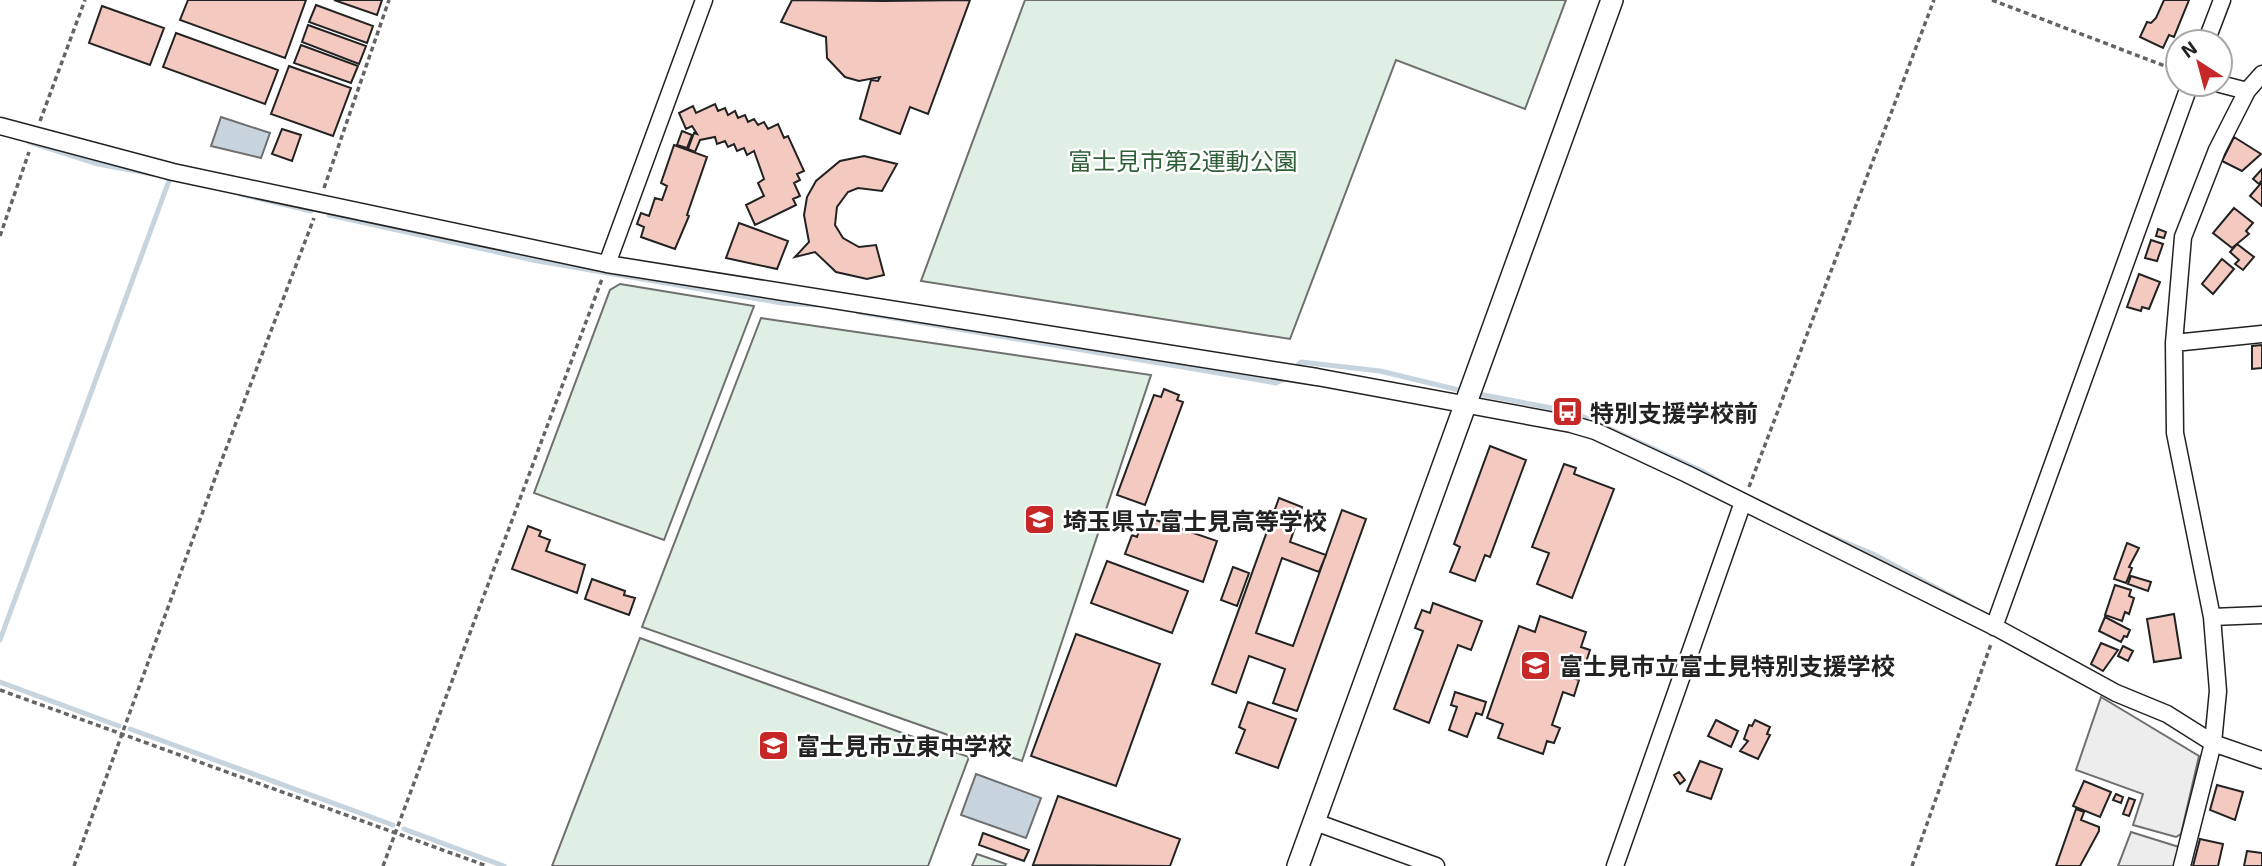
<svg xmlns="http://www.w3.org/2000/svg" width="2262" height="866" font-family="'Exo 2','Noto Sans JP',sans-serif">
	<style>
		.green { fill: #e0efe3; stroke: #6f6f6f; stroke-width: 2 }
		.parking { fill: #ededed; stroke: #6f6f6f; stroke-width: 2 }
		.water { fill: #c7d3dd; stroke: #6f6f6f; stroke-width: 2 }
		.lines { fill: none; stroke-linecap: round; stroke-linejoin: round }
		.stream { stroke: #c7d3dd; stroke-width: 5 }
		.building { fill: #f3c9c0; stroke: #222; stroke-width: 2 }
		.minor-casing { stroke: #222; stroke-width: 19 }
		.tertiary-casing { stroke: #222; stroke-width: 24 }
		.path { stroke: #646464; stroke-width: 3.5; stroke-dasharray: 5 3.5; stroke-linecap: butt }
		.minor { stroke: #fff; stroke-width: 16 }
		.tertiary { stroke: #fff; stroke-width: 21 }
		.labels { text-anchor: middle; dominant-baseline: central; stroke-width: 5; stroke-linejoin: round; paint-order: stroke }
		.park-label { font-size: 24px; fill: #2f5e38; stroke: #fff }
		.poi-label { font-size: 24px; font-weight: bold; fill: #222; stroke: #fff; text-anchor: start }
	</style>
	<rect width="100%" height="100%" fill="#fff"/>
	<!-- green -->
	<path class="green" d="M1025,0H1566L1525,109L1396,60L1290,339L921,281Z
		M620,284L754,306L664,540L534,493L610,290Z
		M761,318L1151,375L1022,761L642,627Z
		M640,638L969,757L928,866H552Z
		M977,854L1006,864L1005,866H972Z"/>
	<!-- parking -->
	<path class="parking" d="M2101,697L2199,756L2181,834L2176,837L2133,825L2143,794L2076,770Z
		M2131,832L2179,847L2175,866H2118Z"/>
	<!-- water -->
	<path class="water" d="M221,117L270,133L261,158L211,146Z
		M976,774L1041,798L1026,838L961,815Z"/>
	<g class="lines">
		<!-- stream -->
		<path class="stream" d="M29,142L98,164L152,174
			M240,194L311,211
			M329,215L538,261L782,303L817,305
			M858,312L1276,383L1288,377
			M1294,369L1301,362L1380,371L1463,391
			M1473,393L1573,412L1702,471L1722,483
			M1823,533L1873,554L1968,605
			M0,640L170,178
			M0,682L119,726
			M130,729L393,825
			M404,829L504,866"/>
	</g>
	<!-- building -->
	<path class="building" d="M188,0H306L285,58L180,20Z
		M334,0H382L377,15Z
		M792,0L883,1L970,0L928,114L910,107L900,134L860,119L871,80L878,81L880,77L859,81L845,77L827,58L826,37L781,22Z
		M2164,0H2189L2174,37L2169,35L2163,48L2140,37L2147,22L2151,23L2156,18Z
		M316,5L373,26L367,43L309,22Z
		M102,6L164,28L150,65L89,43Z
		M308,25L366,46L359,64L302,42Z
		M176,33L278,70L265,104L163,67Z
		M301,45L358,66L351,83L294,63Z
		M289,66L351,88L333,136L271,114Z
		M715,104L718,111L725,108L728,115L735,111L738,118L745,115L748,122L754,119L758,125L764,122L768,129L778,124L784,138L788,136L804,171L797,174L800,180L794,183L800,196L793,199L796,205L755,225L746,205L764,196L758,183L764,179L754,151L747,155L744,148L737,151L734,144L728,147L725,141L717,144L715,137L700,140L695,152L688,149L694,133L697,134L692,126L686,129L679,113L693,106L696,113Z
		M282,129L301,135L292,161L272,154Z
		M682,131L692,135L687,148L677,145Z
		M2234,137L2261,154L2242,171L2222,161Z
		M674,145L707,157L687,215L689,216L675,249L641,237L644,227L637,224L641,213L649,216L655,198L662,200L667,186L661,183Z
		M864,156L897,164L882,191L858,188L848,192L837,207L835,225L843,238L859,247L876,245L884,275L867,279L836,272L815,252L795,257L809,242L804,215L807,197L816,181L840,161Z
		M2262,169V180L2259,184L2253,179Z
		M2262,182V206L2250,196Z
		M2234,208L2253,223L2246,231L2249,234L2232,248L2213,233Z
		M739,223L788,241L777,269L726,258Z
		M2158,229L2166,232L2164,238L2156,236Z
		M2151,240L2163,244L2157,261L2145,258Z
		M2237,244L2254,257L2243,270L2235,264L2239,260L2230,252Z
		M2222,259L2234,269L2213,294L2202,284Z
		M2139,274L2160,282L2149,309L2142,307L2141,311L2127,307Z
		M2262,345V368L2252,369V346Z
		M1164,389L1179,395L1177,400L1183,402L1145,505L1117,495L1154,395L1161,397Z
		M1490,446L1526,460L1490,557L1485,555L1475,581L1450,572L1460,547L1454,544Z
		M1564,464L1576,468L1574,474L1614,489L1572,598L1537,584L1549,553L1532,547Z
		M1279,498L1302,507L1290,542L1326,555L1319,572L1282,558L1256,633L1293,646L1342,510L1366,519L1297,711L1273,703L1285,669L1249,656L1236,693L1212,684Z
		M1144,516L1217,541L1203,582L1125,554L1132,535L1137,537Z
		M528,526L541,531L539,536L550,540L546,551L585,565L577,593L512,569Z
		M2127,543L2139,548L2129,567L2132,568L2126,583L2114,579Z
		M1107,561L1188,591L1172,633L1091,603Z
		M1233,567L1249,573L1237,606L1221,600Z
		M2131,576L2151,582L2148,591L2128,584Z
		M592,579L625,591L624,595L635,598L629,615L585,599Z
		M2115,585L2131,590L2129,596L2134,598L2129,614L2125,612L2122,621L2105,615Z
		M1433,603L1482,621L1471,650L1458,645L1429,723L1394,709L1423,631L1415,628L1422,610L1430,613Z
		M2174,614L2181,658L2154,662L2147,619Z
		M1540,616L1586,632L1581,647L1590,650L1585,665L1575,662L1570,677L1579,680L1574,696L1563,692L1552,725L1560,728L1554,743L1547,741L1543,754L1498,738L1503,724L1487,718L1519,626L1535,632Z
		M2105,617L2130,630L2127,637L2124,636L2121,642L2099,631Z
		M1076,634L1160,664L1116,786L1031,756Z
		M2101,643L2118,650L2103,671L2091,664Z
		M2123,646L2133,651L2128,661L2118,656Z
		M1455,692L1486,702L1482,715L1476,713L1467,737L1449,730L1457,707L1451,705Z
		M1248,702L1296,719L1278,768L1236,753L1245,730L1239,727Z
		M1716,720L1738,731L1731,747L1708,736Z
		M1755,720L1770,727L1767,734L1770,735L1758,759L1740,751L1748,741L1744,739L1749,725L1752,726Z
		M1700,761L1722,769L1711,799L1687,791Z
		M1679,772L1685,780L1680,784L1674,775Z
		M2084,781L2111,792L2100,817L2073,806Z
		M2217,785L2243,792L2235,820L2210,810Z
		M2116,794L2123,797L2121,803L2113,800Z
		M1058,796L1180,839L1170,866L1033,865Z
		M2129,798L2135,800L2129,816L2123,814Z
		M2076,809L2084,812L2081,820L2099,827V831L2080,866H2056Z
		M983,833L1029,850L1024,861L979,845Z
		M2200,839L2223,844L2218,866H2193Z
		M2247,851L2262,853V866H2244Z"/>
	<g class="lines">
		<defs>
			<path id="minor" d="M2206,42L2222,0
				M2220,84L2247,91
				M0,126L173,172L607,264L1317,377L1571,424L1595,431L1687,474L1997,628L2116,693L2167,714L2213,743L2262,760
				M607,264L704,0
				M2174,343L2262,334
				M2212,617L2262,615
				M1994,627L2190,84
				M1315,822L1436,866
				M1615,866L1743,502
				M2182,866L2213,743L2218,691L2212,617L2175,433L2174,343L2183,237L2217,150L2247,91L2262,74"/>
			<path id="tertiary" d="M1298,866L1612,0"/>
		</defs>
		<!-- minor casing -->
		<use href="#minor" class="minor-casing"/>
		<!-- tertiary casing -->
		<use href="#tertiary" class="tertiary-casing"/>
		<!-- path -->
		<path class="path" d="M1992,0L2178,71
			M40,121L85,0
			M324,188L389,0
			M0,236L29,152
			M1749,487L1934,0
			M0,690L487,866
			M74,866L218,470L314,218
			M383,866L602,279
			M1912,866L1991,644"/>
		<!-- minor -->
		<use href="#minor" class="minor"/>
		<!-- tertiary -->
		<use href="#tertiary" class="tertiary"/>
	</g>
	<!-- icons -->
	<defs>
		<symbol id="bus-square" viewBox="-11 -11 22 22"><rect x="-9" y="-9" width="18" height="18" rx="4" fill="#c62828" stroke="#fff"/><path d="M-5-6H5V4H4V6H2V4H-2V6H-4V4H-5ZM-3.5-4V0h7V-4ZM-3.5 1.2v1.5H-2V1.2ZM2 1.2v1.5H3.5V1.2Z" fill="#fff"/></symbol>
		<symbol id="school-square" viewBox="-11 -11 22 22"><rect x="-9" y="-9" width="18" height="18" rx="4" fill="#c62828" stroke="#fff"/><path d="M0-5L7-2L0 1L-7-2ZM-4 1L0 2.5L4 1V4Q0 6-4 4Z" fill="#fff"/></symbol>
	</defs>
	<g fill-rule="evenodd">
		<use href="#bus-square" x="1550" y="394" width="35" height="35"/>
		<use href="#school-square" x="1022" y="502" width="35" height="35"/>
		<use href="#school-square" x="1518" y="648" width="35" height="35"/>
		<use href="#school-square" x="756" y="728" width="35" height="35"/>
	</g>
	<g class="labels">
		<!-- park labels -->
		<g class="park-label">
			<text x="1183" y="160">富士見市第2運動公園</text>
		</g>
		<!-- poi labels -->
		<g class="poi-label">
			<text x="1590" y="412">特別支援学校前</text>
			<text x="1063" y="520">埼玉県立富士見高等学校</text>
			<text x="1559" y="665">富士見市立富士見特別支援学校</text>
			<text x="796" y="745">富士見市立東中学校</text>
		</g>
	</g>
	<!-- north arrow -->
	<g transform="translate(2199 63) rotate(324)"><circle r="33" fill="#ffffff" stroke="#a7a7a7" stroke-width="2"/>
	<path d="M0-5L12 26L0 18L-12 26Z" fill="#c62828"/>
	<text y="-10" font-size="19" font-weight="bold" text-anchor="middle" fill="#222222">N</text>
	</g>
</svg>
